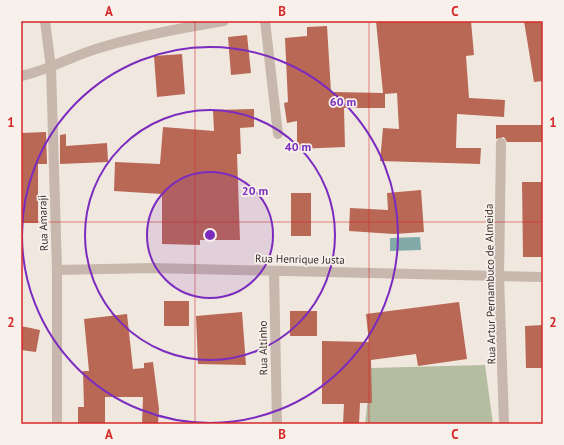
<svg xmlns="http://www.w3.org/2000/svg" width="564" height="445" font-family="'PT Sans',sans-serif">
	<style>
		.green { fill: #b5bda0 }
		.water { fill: #81aaa9 }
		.building { fill: #b86855 }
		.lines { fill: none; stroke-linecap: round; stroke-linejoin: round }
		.minor { stroke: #c7b7ac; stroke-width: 10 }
		.grid { fill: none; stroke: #d62828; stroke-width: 1; stroke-opacity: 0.55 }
		.ring { fill: none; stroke: #7b2cbf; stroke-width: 2 }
		.labels { text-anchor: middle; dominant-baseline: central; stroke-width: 3.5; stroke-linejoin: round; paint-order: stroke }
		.street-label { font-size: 11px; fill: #362d2a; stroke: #f8f1eb }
		.centre { fill: #7b2cbf; stroke: #f8f1eb; stroke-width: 2 }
		.ring-label { font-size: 12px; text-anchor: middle; font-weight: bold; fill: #7b2cbf; stroke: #f8f1eb; stroke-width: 3.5; stroke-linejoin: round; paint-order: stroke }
		.neatline { fill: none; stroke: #d62828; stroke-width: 1.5 }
		.grid-label { font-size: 13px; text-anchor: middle; font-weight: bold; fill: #d62828 }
	</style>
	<rect width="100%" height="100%" fill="#f0e7df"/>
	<!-- green -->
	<path class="green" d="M485,365L493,424H365L371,368Z"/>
	<!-- water -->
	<path class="water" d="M420,237L421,250L390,251V238Z"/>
	<!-- building -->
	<path class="building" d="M376,21H471L474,55L466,56L469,98L505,100L504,117L457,114L456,148H481L480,164L380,161L383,128L399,129L397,93L385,94V108H344L345,147L297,149V121L287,123L284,103L288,102L285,38L307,36V27L327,26L331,92L383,93Z
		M524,21H543V81L534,82Z
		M247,35L251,73L231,75L228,37Z
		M182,54L185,94L157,97L154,56Z
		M254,109V127L240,128L241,154H237L240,240H200V245L162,244V194L114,191L115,162L160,164L163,127L214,131L213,110Z
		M496,125H543V142H507L504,137L496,139Z
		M46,132L47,164H38V223H21V133Z
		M66,134V146L107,143L108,162L60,164V135Z
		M522,182H543V257H523Z
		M421,190L424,232L394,234L349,231L350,208L388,210L387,193Z
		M291,193H311V236H291Z
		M164,301H189V326H164Z
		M459,302L467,359L418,366L416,354L371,360L372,403H360L359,424H343L344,404H322V341L369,342L366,314Z
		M290,311H317V336H290Z
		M242,312L246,365L198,364L196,316Z
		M127,314L133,369L144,368V363L153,362L159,409L158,424H142L143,397H105V424H78V407H84L83,371H89L84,319Z
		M543,325V368H526L525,326Z
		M21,326L40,330L36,352L21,350Z"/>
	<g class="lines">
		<!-- minor -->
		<path class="minor" d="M45,21L51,68L57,270V424
			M265,21L278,134
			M21,76C47,71 70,57 96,49C137,36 181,28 224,21
			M501,143L499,276L504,424
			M57,270L152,268L543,277
			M274,271L277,424"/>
	</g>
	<!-- grid -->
	<path class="grid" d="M195,21V424M369,21V424M21,222H543"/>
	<!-- distance rings -->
	<circle cx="210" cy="235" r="63" fill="#7b2cbf" fill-opacity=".12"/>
	<g class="ring">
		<circle cx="210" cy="235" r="63"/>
		<circle cx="210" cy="235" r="125"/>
		<circle cx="210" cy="235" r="188"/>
	</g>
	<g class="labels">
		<!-- street labels -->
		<g class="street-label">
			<text transform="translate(43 223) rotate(-92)">Rua Amaraji</text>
			<text transform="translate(300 259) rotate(1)">Rua Henrique Justa</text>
			<text transform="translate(490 284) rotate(-91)">Rua Artur Pernambuco de Almeida</text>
			<text transform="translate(263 348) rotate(-91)">Rua Altinho</text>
		</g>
	</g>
	<circle cx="210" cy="235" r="6" class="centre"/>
	<g class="ring-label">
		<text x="343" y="106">60 m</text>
		<text x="298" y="151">40 m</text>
		<text x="255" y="195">20 m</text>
	</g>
	<!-- border -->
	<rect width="564" height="445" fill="none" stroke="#f8f1eb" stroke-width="44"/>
	<rect x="22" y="22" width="520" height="401" class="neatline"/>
	<g class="grid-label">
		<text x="109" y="16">A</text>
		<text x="282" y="16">B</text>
		<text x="455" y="16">C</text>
		<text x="11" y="127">1</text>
		<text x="553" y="127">1</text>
		<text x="11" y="327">2</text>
		<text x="553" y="327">2</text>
		<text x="109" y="439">A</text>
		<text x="282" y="439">B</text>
		<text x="455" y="439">C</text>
	</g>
</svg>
